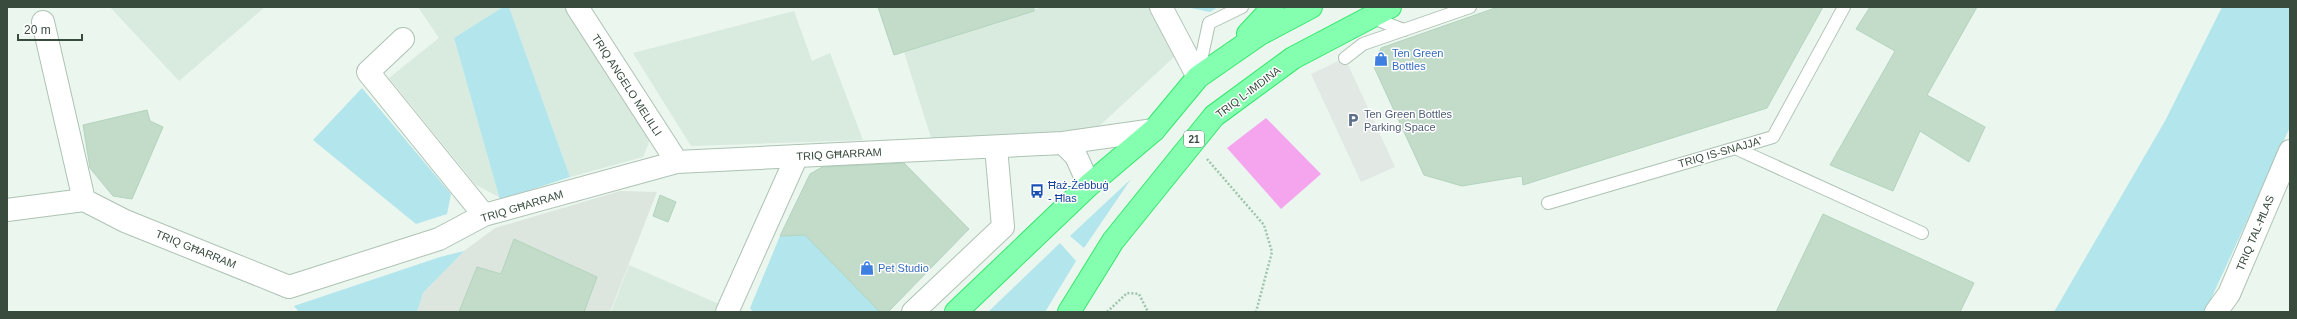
<svg xmlns="http://www.w3.org/2000/svg" width="2297" height="319" font-family="Arial,sans-serif">
	<style>
		.residential { fill: #d9eadf }
		.industrial { fill: #dce6de }
		.green { fill: #b2e5ec }
		.parking { fill: #e2e8e4 }
		.water { fill: #f5a5ee }
		.building { fill: #c2dcc9; stroke: #b2d4bc }
		.lines { fill: none; stroke-linecap: round; stroke-linejoin: round }
		.service-casing { stroke: #adc3b3; stroke-width: 14 }
		.minor-casing { stroke: #adc3b3; stroke-width: 24 }
		.trunk-casing { stroke: #34e76b; stroke-width: 24 }
		.path { stroke: #9dc5aa; stroke-width: 2.5; stroke-dasharray: 2 2; stroke-linecap: butt }
		.service { stroke: #fff; stroke-width: 12 }
		.minor { stroke: #fff; stroke-width: 22 }
		.trunk { stroke: #84ffb0; stroke-width: 22 }
		.labels { text-anchor: middle; dominant-baseline: central; stroke-width: 3; stroke-linejoin: round; paint-order: stroke }
		.shield { fill: #fff; stroke: #748177; stroke-width: 1 }
		.shield-label { font-size: 10px; font-weight: bold; fill: #384b3d }
		.shop-label { font-size: 11px; fill: #366cbe; stroke: #fff; text-anchor: start }
		.street-label { font-size: 11px; fill: #384b3d; stroke: #fff }
		.service-label { font-size: 11px; fill: #4e5e75; stroke: #fff; text-anchor: start }
		.transit-label { font-size: 11px; fill: #164399; stroke: #fff; text-anchor: start }
	</style>
	<rect width="100%" height="100%" fill="#ebf6ef"/>
	<!-- residential -->
	<path class="residential" d="M110,7H265L179,81Z
		M418,7H503L454,38L499,197L476,185L389,78L439,38Z
		M509,7H565L650,140L643,157L570,177Z
		M1042,7H1150L1175,56L1094,131L933,144L904,52Z
		M794,11L812,61L830,53L863,140L691,146L633,53Z
		M629,265L719,304L715,312H611Z"/>
	<!-- industrial -->
	<path class="industrial" d="M620,191L657,192L610,312H417L423,293L464,251L495,228Z"/>
	<!-- green -->
	<path class="green" d="M503,7H509L570,177L500,200L454,38Z
		M1186,7H1218L1210,12Z
		M2222,7H2290V127L2205,312H2054L2165,121Z
		M362,88L451,194L447,214L416,224L313,140Z
		M1131,179L1084,248L1070,236Z
		M809,235L880,312H753L750,308L780,236Z
		M1060,243L1076,261L1045,312H988Z
		M464,251L423,293L417,312H299L294,306L440,257Z"/>
	<!-- parking -->
	<path class="parking" d="M1345,58L1395,167L1361,182L1311,74Z"/>
	<!-- water -->
	<path class="water" d="M1266,118L1321,174L1281,209L1227,148Z"/>
	<!-- building -->
	<path class="building" d="M878,7H1034V11L894,55Z
		M1498,7H1823L1767,108L1523,185L1522,176L1462,186L1424,175L1374,67L1381,48Z
		M1870,7H1977L1927,95L1985,127L1969,162L1920,131L1893,191L1830,165L1895,51L1856,29Z
		M147,110L150,121L163,127L132,199L113,196L90,168L83,125Z
		M904,163L969,229L888,312H880L805,235L780,236L810,174L822,167Z
		M660,195L676,202L668,222L653,216Z
		M1823,214L1974,283L1960,312H1776Z
		M514,239L597,277L584,312H459L477,267L501,274Z"/>
	<g class="lines">
		<defs>
			<path id="service" d="M1370,17L1404,30
				M1345,58L1363,44L1470,7
				M1198,74L1209,23L1242,7
				M1735,148L1922,233
				M1548,203L1773,137L1844,7"/>
			<path id="minor" d="M577,7L677,162
				M1161,7L1198,77
				M43,22L84,200
				M403,39L368,72L484,215
				M1063,143L1076,156L1089,185
				M7,210L84,200L125,221L289,287L439,239L484,215L677,162L1063,143L1154,130
				M727,312L797,156
				M913,312L1003,227L996,147
				M2216,312L2229,294L2290,151"/>
			<path id="trunk" d="M1248,34L1273,7
				M956,312L1089,185L1154,130L1198,77L1260,34L1311,7
				M1069,312L1113,241L1214,116L1293,58L1390,7"/>
		</defs>
		<!-- service casing -->
		<use href="#service" class="service-casing"/>
		<!-- minor casing -->
		<use href="#minor" class="minor-casing"/>
		<!-- trunk casing -->
		<use href="#trunk" class="trunk-casing"/>
		<!-- path -->
		<path class="path" d="M1207,159L1264,225L1272,252L1256,312
			M1107,312L1127,293L1139,294L1148,312"/>
		<!-- service -->
		<use href="#service" class="service"/>
		<!-- minor -->
		<use href="#minor" class="minor"/>
		<!-- trunk -->
		<use href="#trunk" class="trunk"/>
	</g>
	<!-- icons -->
	<defs>
		<symbol id="shop-bare" viewBox="-9 -9 18 18"><path d="M-5-2.5h2.3a2.7 3.5 0 0 1 5.4 0H5L5.5 6h-11ZM-1.5-2.5h3a1.5 2.3 0 0 0-3 0Z" fill="#3f7fe0" stroke="#fff" stroke-width="2.5" paint-order="stroke"/></symbol>
		<symbol id="parking-bare" viewBox="-9 -9 18 18"><path d="M-3.5-5.5H1a3.5 3.5 0 0 1 0 7H-1V5.5H-3.5ZM-1-3.4V-.6H.8a1.4 1.4 0 0 0 0-2.8Z" fill="#5c6f8a" stroke="#fff" stroke-width="2.5" paint-order="stroke"/></symbol>
		<symbol id="bus-bare" viewBox="-9 -9 18 18"><path d="M-5-6H5V4H4V6H2V4H-2V6H-4V4H-5ZM-3.5-4V0h7V-4ZM-3.5 1.2v1.5H-2V1.2ZM2 1.2v1.5H3.5V1.2Z" fill="#1a4fb4" stroke="#fff" stroke-width="2.5" paint-order="stroke"/></symbol>
	</defs>
	<g fill-rule="evenodd">
		<use href="#shop-bare" x="1371" y="49" width="20" height="20"/>
		<use href="#parking-bare" x="1343" y="110" width="20" height="20"/>
		<use href="#bus-bare" x="1027" y="181" width="20" height="20"/>
		<use href="#shop-bare" x="857" y="258" width="20" height="20"/>
	</g>
	<g class="labels">
		<!-- shield labels -->
		<rect class="shield" x="1184" y="131" width="20" height="16" rx="3"/>
		<g class="shield-label">
			<text x="1194" y="139">21</text>
		</g>
		<!-- shop labels -->
		<g class="shop-label">
			<text x="1392" y="53">Ten Green<tspan x="1392" dy="13">Bottles</tspan></text>
			<text x="878" y="268">Pet Studio</text>
		</g>
		<!-- street labels -->
		<g class="street-label">
			<text transform="translate(627 85) rotate(57)">TRIQ ANGELO MELILLI</text>
			<text transform="translate(1248 92) rotate(-37)">TRIQ L-IMDINA</text>
			<text transform="translate(1720 152) rotate(-16)">TRIQ IS-SNAJJA'</text>
			<text transform="translate(839 154) rotate(-3)">TRIQ GĦARRAM</text>
			<text transform="translate(522 206) rotate(-17)">TRIQ GĦARRAM</text>
			<text transform="translate(2255 233) rotate(-67)">TRIQ TAL-ĦLAS</text>
			<text transform="translate(196 249) rotate(22)">TRIQ GĦARRAM</text>
		</g>
		<!-- service labels -->
		<g class="service-label">
			<text x="1364" y="114">Ten Green Bottles<tspan x="1364" dy="13">Parking Space</tspan></text>
		</g>
		<!-- transit labels -->
		<g class="transit-label">
			<text x="1048" y="185">Ħaż-Żebbuġ<tspan x="1048" dy="13">- Ħlas</tspan></text>
		</g>
	</g>
	<!-- border -->
	<rect width="2297" height="319" fill="none" stroke="#384b3d" stroke-width="16"/>
	<!-- scale -->
	<path d="M18 34v6h64v-6" fill="none" stroke="#384b3d" stroke-width="2"/>
	<text x="24" y="34" font-size="12" fill="#384b3d" stroke="#ffffff" stroke-width="3" paint-order="stroke">20 m</text>
</svg>
